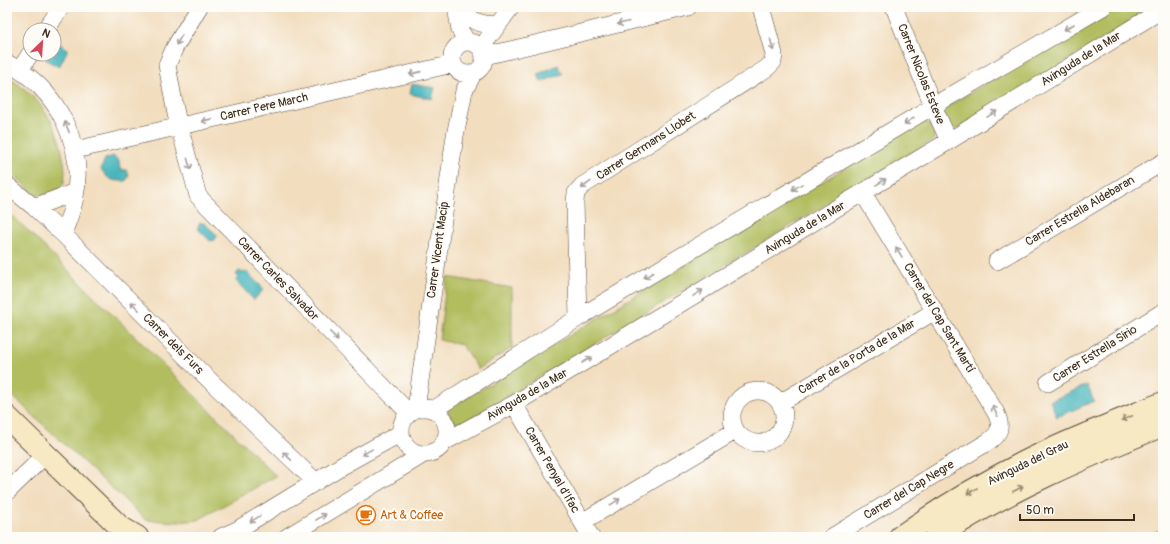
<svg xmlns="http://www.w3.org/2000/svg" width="1170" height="544" font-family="Pangolin,sans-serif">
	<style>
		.green { fill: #b1bd5f; stroke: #76743e }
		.water { fill: #42b3ba; stroke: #3e6e6c }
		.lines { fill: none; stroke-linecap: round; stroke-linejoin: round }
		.street-casing { stroke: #564536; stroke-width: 18 }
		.secondary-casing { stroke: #564536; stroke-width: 24 }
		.street { stroke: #fff; stroke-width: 17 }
		.secondary { stroke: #f6e9c3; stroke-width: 22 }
		.oneway { stroke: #a79f9a }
		.oneway2 { stroke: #988a70 }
		.labels { text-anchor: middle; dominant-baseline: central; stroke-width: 4; stroke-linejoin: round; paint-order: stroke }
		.street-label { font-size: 12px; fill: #3b2a1e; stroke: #fdfcf7 }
		.food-label { font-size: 12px; fill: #c56008; stroke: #fdfcf7; text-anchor: start }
	</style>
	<rect width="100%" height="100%" fill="#fdfcf7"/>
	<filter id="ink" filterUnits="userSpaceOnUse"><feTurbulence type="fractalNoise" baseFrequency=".025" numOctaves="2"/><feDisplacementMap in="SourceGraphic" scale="8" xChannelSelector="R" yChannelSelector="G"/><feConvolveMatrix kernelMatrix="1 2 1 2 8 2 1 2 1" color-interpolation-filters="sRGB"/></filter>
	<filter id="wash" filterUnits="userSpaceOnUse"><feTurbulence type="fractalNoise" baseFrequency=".012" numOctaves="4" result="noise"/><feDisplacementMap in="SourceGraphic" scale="16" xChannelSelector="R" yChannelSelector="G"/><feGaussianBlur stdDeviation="0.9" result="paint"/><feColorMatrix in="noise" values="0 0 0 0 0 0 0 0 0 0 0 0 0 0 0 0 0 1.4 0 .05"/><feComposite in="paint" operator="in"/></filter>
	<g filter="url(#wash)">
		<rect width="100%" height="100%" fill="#f2ddbe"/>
		<!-- green -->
		<path class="green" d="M1114,7H1154L957,129L948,130L943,109Z
			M7,77C36,93 55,119 62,151C63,158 65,165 65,172C64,184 65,187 54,191C48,194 42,197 36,194C26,189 15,175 7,167Z
			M922,121L930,124L935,132L933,140L461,424L453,421L447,410Z
			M7,210L276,476L198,520L179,522L146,520L7,391Z
			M447,277L512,288V348L478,369L462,345L439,340Z"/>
		<!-- water -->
		<path class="water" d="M57,42L68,49L59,67L46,60L50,54H54V48Z
			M558,65L563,74L541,82L538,74Z
			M412,84L435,88L432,99L410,94Z
			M113,156L119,161L120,170H126L129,175L126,181C112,181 109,181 101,169L105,159Z
			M200,223H204L217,235V237L214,240L210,241L197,228Z
			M239,271L243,273L246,271L264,289L254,300L236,281L238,277L236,274Z
			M1087,385L1094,401L1057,417L1050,401Z
			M1163,529V537H1143Z"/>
	</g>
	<g filter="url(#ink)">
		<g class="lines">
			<defs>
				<path id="street" d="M199,7L175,47L167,65L176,114L198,196L409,413
					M456,7L460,30L467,42
					M894,7L933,106L949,141
					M456,8C473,21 476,24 497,25
					M46,30L61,7
					M452 58a16 16 0 1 1 32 0a16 16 0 1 1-32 0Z
					M481,48L511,7
					M485,56L688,7
					M7,63C57,88 87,146 74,202C71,213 67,223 63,234L200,371L316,482
					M20,70L30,54
					M75,150L453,64
					M7,185L34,207L75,192
					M34,207L63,234
					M997,261L1163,162
					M578,318L575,202L576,193L582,186L767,68L773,62L774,54L761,7
					M1048,383L1163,312
					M732 417a26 26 0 1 1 52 0a26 26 0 1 1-52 0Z
					M780,403L935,311
					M514,404L591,537
					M401 431a23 23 0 1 1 46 0a23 23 0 1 1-46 0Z
					M416,409L455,136L464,91L473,74
					M433,410L578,318L933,106L1103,7
					M444,442L514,404L688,299L835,209L949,141L1163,9
					M7,492L37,463
					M582,522L735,431
					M221,537L237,530L343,465L401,433
					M287,537L424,454
					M832,537L986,443C999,435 1003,428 996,413L863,193"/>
				<path id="secondary" d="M7,417L120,527L137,537
					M900,537C941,508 985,482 1031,459C1074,438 1119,421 1163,403
					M936,537C1007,490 1085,457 1163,425"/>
			</defs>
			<!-- street casing -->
			<use href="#street" class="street-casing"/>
			<!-- secondary casing -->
			<use href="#secondary" class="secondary-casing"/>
			<!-- street -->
			<use href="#street" class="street"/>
			<!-- secondary -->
			<use href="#secondary" class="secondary"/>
		</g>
		<!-- one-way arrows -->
		<defs><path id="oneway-shaft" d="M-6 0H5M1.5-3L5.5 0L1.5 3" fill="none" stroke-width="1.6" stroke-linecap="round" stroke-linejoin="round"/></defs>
		<g class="oneway">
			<use href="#oneway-shaft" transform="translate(623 23) rotate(166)"/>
			<use href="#oneway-shaft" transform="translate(1069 27) rotate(150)"/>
			<use href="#oneway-shaft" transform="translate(179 40) rotate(121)"/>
			<use href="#oneway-shaft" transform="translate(772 45) rotate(74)"/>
			<use href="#oneway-shaft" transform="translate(415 73) rotate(167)"/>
			<use href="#oneway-shaft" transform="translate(992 114) rotate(-32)"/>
			<use href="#oneway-shaft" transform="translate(207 120) rotate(167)"/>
			<use href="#oneway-shaft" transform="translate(909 121) rotate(149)"/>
			<use href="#oneway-shaft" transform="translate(67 127) rotate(-112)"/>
			<use href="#oneway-shaft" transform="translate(189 164) rotate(74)"/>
			<use href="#oneway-shaft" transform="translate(881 182) rotate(-31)"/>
			<use href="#oneway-shaft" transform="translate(586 185) rotate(143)"/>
			<use href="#oneway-shaft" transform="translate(797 187) rotate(149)"/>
			<use href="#oneway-shaft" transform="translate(899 252) rotate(-121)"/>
			<use href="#oneway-shaft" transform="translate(649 275) rotate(149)"/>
			<use href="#oneway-shaft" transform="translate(698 293) rotate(-32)"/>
			<use href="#oneway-shaft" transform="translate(135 306) rotate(-135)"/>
			<use href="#oneway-shaft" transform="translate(334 336) rotate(46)"/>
			<use href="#oneway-shaft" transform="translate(587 360) rotate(-31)"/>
			<use href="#oneway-shaft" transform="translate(995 411) rotate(-118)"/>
			<use href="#oneway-shaft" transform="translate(367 452) rotate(151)"/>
			<use href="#oneway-shaft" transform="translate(287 456) rotate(-136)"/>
			<use href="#oneway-shaft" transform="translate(615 502) rotate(-31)"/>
			<use href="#oneway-shaft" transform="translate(321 517) rotate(-31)"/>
			<use href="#oneway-shaft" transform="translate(255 519) rotate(149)"/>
		</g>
		<g class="oneway2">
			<use href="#oneway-shaft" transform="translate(1127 418) rotate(158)"/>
			<use href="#oneway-shaft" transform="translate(1018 489) rotate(-27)"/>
			<use href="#oneway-shaft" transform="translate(972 491) rotate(150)"/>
		</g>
	</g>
	<!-- icons -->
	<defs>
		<symbol id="cafe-ring" viewBox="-11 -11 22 22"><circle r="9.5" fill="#fdfcf7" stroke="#e8710a" stroke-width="1.5"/><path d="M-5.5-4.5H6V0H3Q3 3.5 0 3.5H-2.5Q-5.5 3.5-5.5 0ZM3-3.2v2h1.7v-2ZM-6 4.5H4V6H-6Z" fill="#e8710a"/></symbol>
	</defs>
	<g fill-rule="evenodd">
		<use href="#cafe-ring" x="355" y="504" width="22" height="22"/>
	</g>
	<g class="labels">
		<!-- street labels -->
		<g class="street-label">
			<text transform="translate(1081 59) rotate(-32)">Avinguda de la Mar</text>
			<text transform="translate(921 74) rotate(68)">Carrer Nicolas Esteve</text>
			<text transform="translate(264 107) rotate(-13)">Carrer Pere March</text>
			<text transform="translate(646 146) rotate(-33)">Carrer Germans Llobet</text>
			<text transform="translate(1080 211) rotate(-31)">Carrer Estrella Aldebaran</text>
			<text transform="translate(805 228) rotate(-31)">Avinguda de la Mar</text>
			<text transform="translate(438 250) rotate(-82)">Carrer Vicent Macip</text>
			<text transform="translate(278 279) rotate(46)">Carrer Carles Salvador</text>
			<text transform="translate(939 318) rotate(59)">Carrer del Cap Sant Martí</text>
			<text transform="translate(173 344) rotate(45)">Carrer dels Furs</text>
			<text transform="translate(1095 354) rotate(-32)">Carrer Estrella Sirio</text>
			<text transform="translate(857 357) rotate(-31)">Carrer de la Porta de la Mar</text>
			<text transform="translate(527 395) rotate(-30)">Avinguda de la Mar</text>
			<text transform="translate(1028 463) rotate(-26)">Avinguda del Grau</text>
			<text transform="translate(552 470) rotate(60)">Carrer Penyal d'Ifac</text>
			<text transform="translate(909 490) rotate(-31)">Carrer del Cap Negre</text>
		</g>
		<!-- food labels -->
		<g class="food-label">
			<text x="380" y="515">Art &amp; Coffee</text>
		</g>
	</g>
	<!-- margin -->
	<rect width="1170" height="544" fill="none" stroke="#fdfcf7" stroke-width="24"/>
	<!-- north arrow -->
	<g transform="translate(42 42) rotate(25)"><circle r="19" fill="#fdfcf7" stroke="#afa8a0"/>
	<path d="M0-3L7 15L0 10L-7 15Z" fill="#d1495b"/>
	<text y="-6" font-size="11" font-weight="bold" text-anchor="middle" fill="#3b2a1e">N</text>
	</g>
	<!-- scale -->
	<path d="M1020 514v6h114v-6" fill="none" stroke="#3b2a1e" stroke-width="2"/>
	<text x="1026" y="514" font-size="12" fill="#3b2a1e" stroke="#fdfcf7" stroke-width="3" paint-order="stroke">50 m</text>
</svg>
